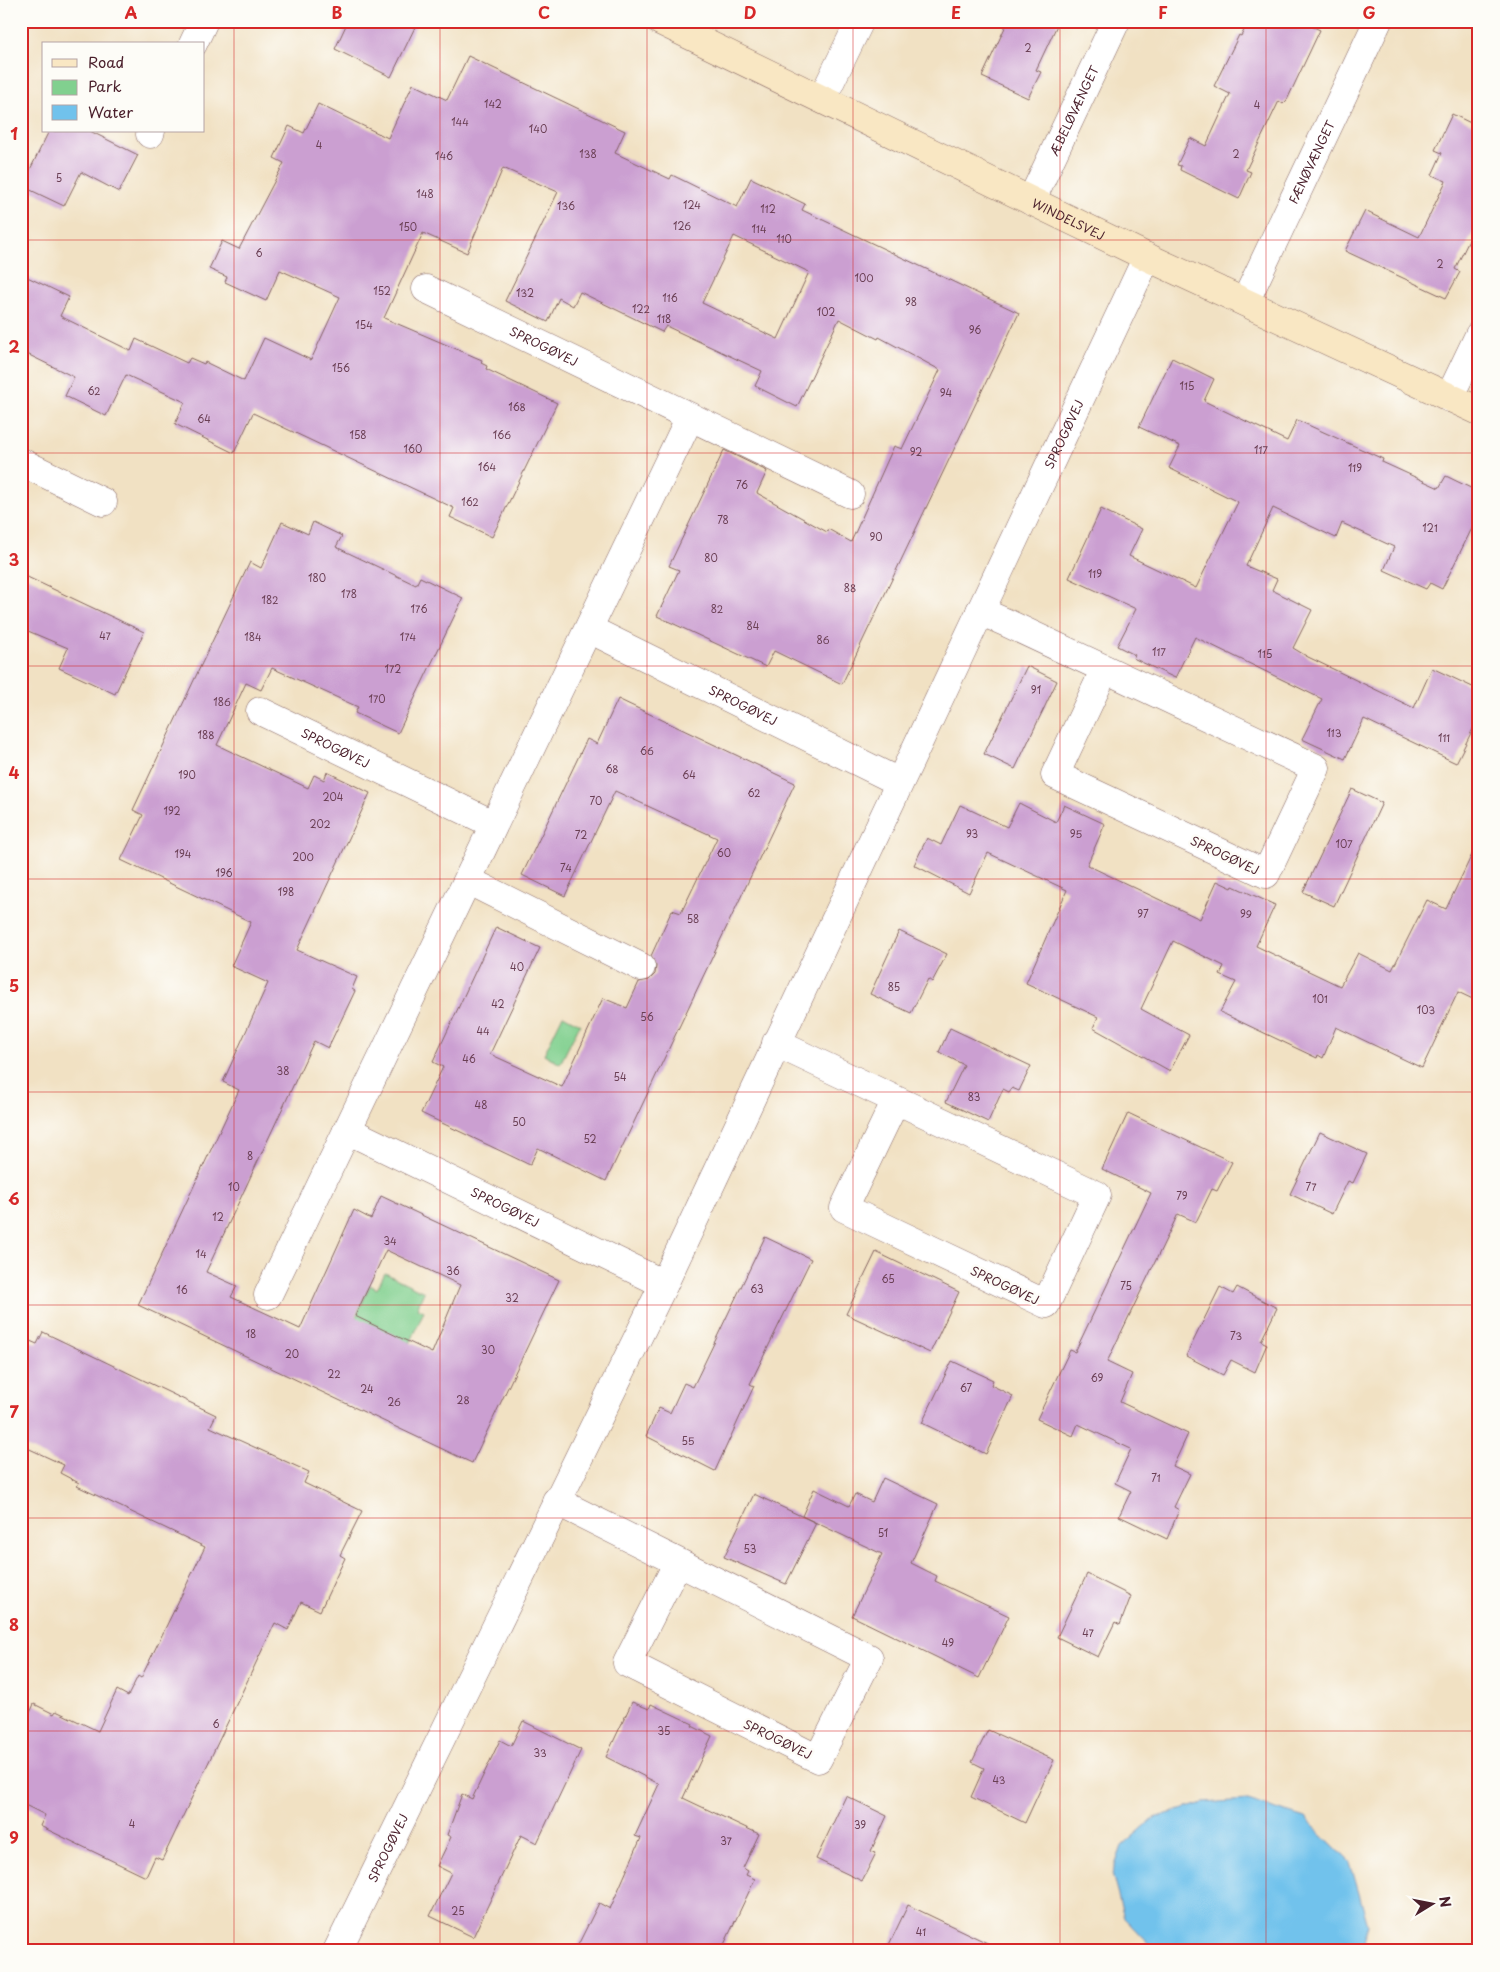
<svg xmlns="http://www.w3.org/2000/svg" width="1500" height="1972" font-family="'Playpen Sans',sans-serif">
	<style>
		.green { fill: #81d08f; stroke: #66785d }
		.water { fill: #71c2ec; stroke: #5e708c }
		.building { fill: #cb9fd1; fill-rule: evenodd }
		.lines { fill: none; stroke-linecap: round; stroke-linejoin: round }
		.street-casing { stroke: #846360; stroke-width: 29 }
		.secondary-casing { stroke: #846360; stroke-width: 29 }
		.street { stroke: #fff; stroke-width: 28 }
		.secondary { stroke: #f9e7c3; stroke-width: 28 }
		.grid { fill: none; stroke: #d62828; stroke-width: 1; stroke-opacity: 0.55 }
		.labels { text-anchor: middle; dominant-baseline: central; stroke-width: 5; stroke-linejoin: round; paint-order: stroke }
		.number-label { font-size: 10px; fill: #6a3f54 }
		.street-label { font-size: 12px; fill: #4a1f2b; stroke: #fdfcf7 }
		.neatline { fill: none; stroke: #d62828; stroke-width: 2 }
		.grid-label { font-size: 16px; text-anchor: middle; font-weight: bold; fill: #d62828 }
	</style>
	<rect width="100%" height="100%" fill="#fdfcf7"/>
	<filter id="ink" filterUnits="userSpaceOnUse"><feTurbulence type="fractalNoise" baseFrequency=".02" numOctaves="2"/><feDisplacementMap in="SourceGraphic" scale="10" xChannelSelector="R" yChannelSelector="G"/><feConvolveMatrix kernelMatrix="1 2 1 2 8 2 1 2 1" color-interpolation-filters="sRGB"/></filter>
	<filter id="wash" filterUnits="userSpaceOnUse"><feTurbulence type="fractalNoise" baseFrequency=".0096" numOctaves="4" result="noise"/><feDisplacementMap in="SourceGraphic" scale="20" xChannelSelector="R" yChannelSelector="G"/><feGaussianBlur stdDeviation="1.12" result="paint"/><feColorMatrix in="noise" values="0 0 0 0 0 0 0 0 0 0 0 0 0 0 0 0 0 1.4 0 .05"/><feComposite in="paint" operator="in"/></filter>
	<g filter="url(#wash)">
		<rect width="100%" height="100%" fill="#f1e1c3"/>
		<!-- green -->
		<path class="green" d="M563,1015L580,1024L560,1064L544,1054Z
			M385,1273L424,1292L417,1308L424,1311L410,1344L355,1319L370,1285L377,1289Z"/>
		<!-- water -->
		<path class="water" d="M1248,1800L1305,1818L1350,1862L1368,1925L1362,1951H1156L1124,1918L1112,1874L1122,1846L1154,1818L1203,1803Z"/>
		<g id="blocks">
			<!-- building -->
			<path class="building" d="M348,21H418L391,77L335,49Z
				M1008,21H1059L1036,70L1041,72L1028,98L982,77Z
				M1249,21H1301L1320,30L1287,100L1283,104L1279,101L1246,170L1251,172L1239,199L1180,170L1181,166L1177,165L1190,138L1206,146L1230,94L1214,86L1239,35L1241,36Z
				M468,56L625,131L615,153L670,179L672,175L737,207L751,178L805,204L802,210L1019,313L842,684L774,651L766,667L657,616L679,570L669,566L724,450L767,471L757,493L827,532L828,529L851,542L894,446L902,449L940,370L879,337L878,339L839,319L797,407L755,386L762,371L666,326L662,332L580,292L573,306L559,298L548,322L505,301L558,192L503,168L467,253L423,233L384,318L482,360L481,363L487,366L486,369L557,403L492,537L450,517L454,508L253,413L234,453L175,424L185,402L126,375L106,416L65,396L74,377L21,351V274L69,297L60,316L131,351L136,339L187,363L190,358L204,364L205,362L244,381L264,338L311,360L340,297L280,270L266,301L225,282L227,277L209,269L222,241L239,249L284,163L274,158L289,126L304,133L318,104L388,138L413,84L447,100ZM734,236L809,272L778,339L702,303Z
				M1452,114L1479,127V220L1455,269L1460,272L1446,298L1345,251L1365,211L1419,237L1446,181L1432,175L1442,153L1435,150Z
				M49,131H90L138,155L119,192L81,172L64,206L22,186Z
				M1172,358L1214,379L1204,401L1287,441L1297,420L1383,459L1382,462L1439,488L1446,476L1479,492V514L1442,589L1430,583L1426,589L1384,570L1394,547L1342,523L1336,538L1273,508L1246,566L1277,579L1272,590L1312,610L1293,648L1308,657L1414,708L1432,668L1479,690V717L1456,763L1364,719L1345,759L1302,739L1322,699L1195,637L1175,678L1133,658L1135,655L1117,646L1136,609L1069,578L1101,509L1142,529L1129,556L1196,588L1238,502L1169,468L1180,446L1139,427Z
				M282,522L308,534L313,522L342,536L336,547L416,585L420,577L463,598L398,733L355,713L358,707L272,668L261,690L246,683L217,745L308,788L314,775L324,780L327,772L370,793L297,950L357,977L352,989L355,991L328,1048L314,1041L206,1272L237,1286L231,1297L300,1329L354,1210L371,1219L381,1196L559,1280L472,1463L138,1305L239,1090L223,1082L268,983L231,966L251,922L121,860L143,815L133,810L211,644L250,562L261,568ZM386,1250L460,1285L432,1353L355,1316Z
				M21,574L144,632L115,694L59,668L68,648L21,628Z
				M1027,666L1057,681L1015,769L984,754Z
				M618,699L795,783L606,1181L538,1148L530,1165L421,1113L443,1067L433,1062L496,927L540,948L490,1054L562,1087L603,998L627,1008L639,982L649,980L655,974L656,966L651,956L672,910L681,913L717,838L615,791L565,896L522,875L587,739L597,744Z
				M1352,789L1382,803L1334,906L1303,892Z
				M1019,803L1056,822L1064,805L1105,824L1087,865L1200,919L1217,881L1232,888L1233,886L1275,905L1256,946L1340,986L1358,953L1392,970L1427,900L1446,909L1479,840V1002L1458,992L1422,1068L1336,1027L1323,1058L1318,1055L1317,1058L1220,1012L1236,982L1220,975L1224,966L1173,941L1141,1009L1189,1035L1170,1071L1093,1028L1098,1017L1026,983L1067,890L988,853L969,893L914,865L927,838L941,845L960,805L1007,827Z
				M899,931L947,954L932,982L928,979L911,1013L870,994Z
				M950,1028L1031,1066L1019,1091L1012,1088L1009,1092L1003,1089L988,1122L946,1102L964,1065L939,1052Z
				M1128,1113L1232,1162L1217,1191L1212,1189L1196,1222L1178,1214L1107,1362L1132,1374L1120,1402L1188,1434L1173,1466L1190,1474L1174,1507L1179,1510L1167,1539L1119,1516L1131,1491L1115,1483L1131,1449L1078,1424L1073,1436L1037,1419L1070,1350L1075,1352L1151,1193L1102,1169Z
				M1320,1132L1367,1154L1353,1183L1348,1181L1332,1214L1290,1194Z
				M765,1237L811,1259L750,1384L754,1386L715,1471L646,1436L659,1408L670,1413L684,1383L693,1387Z
				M876,1252L959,1292L930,1353L846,1314Z
				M1220,1287L1233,1294L1237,1287L1277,1308L1261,1341L1267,1344L1255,1372L1231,1360L1223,1375L1186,1356Z
				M43,1332L216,1415L210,1427L309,1472L304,1483L362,1511L340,1555L345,1558L320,1611L301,1602L288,1630L275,1623L162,1860L155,1857L146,1877L40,1826L45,1815L21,1803V1712L29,1715L34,1704L54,1714L56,1711L98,1731L117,1690L128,1696L138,1676L141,1678L205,1547L77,1486L79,1483L60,1473L64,1465L21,1445V1337L37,1344Z
				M952,1361L993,1380L991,1385L1013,1396L986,1454L922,1423Z
				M883,1478L938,1504L911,1563L937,1576L935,1581L1009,1616L979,1678L852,1616L882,1554L802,1516L814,1489L849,1506L855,1494L872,1502Z
				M754,1494L816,1523L786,1584L724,1557Z
				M1087,1574L1131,1596L1120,1625L1115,1622L1098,1657L1057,1637Z
				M632,1702L649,1709L651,1704L693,1724L692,1726L712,1736L683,1798L759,1834L743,1868L748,1871L746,1875L755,1879L721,1951H575L599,1903L610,1909L641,1838L635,1836L659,1784L606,1757Z
				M523,1721L581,1750L537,1843L521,1835L473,1937L430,1916L451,1873L437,1866L451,1837L447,1835L462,1794L472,1799L500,1740L511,1746Z
				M988,1730L1054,1760L1025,1823L971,1797L984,1768L972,1762Z
				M846,1796L887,1816L871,1851L876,1853L862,1881L816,1859Z
				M908,1905L1004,1951H886Z"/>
		</g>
	</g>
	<g filter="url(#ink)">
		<use href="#blocks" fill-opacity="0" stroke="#846360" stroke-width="1"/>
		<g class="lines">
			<defs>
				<g id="street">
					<path d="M193,44L204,21"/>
					<path d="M822,99L860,21"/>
					<path d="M150,134L151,131"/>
					<path id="s1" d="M1031,201L1116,21"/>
					<path id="s2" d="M426,289L850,494"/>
					<path id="s3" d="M1245,302L1378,21"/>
					<path d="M1449,398L1479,335"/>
					<path d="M21,462L103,502"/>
					<path d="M980,611L1007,623L1316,768L1266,874L1055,775L1105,669"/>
					<path id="s4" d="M589,629L899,782"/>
					<path id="s5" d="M260,711L493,824"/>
					<path d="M469,881L641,967"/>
					<path d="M776,1043L1097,1195L1046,1304L844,1208L896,1100"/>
					<path id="s6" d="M347,1130L664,1284"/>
					<path d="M268,1295L690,417"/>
					<path d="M556,1501L869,1658L818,1759L627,1663L678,1562"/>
					<path id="s7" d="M337,1951L664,1284L1147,257"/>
				</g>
				<g id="secondary">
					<path id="s8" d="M660,21L1147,257L1479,411"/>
				</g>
			</defs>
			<!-- street casing -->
			<use href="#street" class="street-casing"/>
			<!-- secondary casing -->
			<use href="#secondary" class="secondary-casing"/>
			<!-- street -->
			<use href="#street" class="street"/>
			<!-- secondary -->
			<use href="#secondary" class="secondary"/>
		</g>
	</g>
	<!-- grid -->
	<path class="grid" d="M234,21V1951M440,21V1951M647,21V1951M853,21V1951M1060,21V1951M1266,21V1951M21,240H1479M21,453H1479M21,666H1479M21,879H1479M21,1092H1479M21,1305H1479M21,1518H1479M21,1731H1479"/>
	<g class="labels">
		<!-- number labels -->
		<g class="number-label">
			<text x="1028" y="47">2</text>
			<text x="493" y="103">142</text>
			<text x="1257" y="104">4</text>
			<text x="460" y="121">144</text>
			<text x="538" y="128">140</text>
			<text x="319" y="144">4</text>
			<text x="588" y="153">138</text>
			<text x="1236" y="153">2</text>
			<text x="444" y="155">146</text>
			<text x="59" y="177">5</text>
			<text x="425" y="193">148</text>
			<text x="692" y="204">124</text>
			<text x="566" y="205">136</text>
			<text x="768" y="208">112</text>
			<text x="682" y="225">126</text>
			<text x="408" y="226">150</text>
			<text x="759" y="228">114</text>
			<text x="784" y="238">110</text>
			<text x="259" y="252">6</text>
			<text x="1440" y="263">2</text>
			<text x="864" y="277">100</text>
			<text x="382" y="290">152</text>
			<text x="525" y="292">132</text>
			<text x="670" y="297">116</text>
			<text x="911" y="301">98</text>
			<text x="641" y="308">122</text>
			<text x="826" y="311">102</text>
			<text x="664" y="318">118</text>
			<text x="364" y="324">154</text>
			<text x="975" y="329">96</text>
			<text x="341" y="367">156</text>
			<text x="1187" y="385">115</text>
			<text x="94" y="390">62</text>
			<text x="946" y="392">94</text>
			<text x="517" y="406">168</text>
			<text x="204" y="418">64</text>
			<text x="358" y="434">158</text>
			<text x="502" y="434">166</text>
			<text x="413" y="448">160</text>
			<text x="1261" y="449">117</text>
			<text x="916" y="451">92</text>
			<text x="487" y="466">164</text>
			<text x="1355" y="467">119</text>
			<text x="742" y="484">76</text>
			<text x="470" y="501">162</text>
			<text x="723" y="519">78</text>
			<text x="1430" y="527">121</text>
			<text x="876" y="536">90</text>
			<text x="711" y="557">80</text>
			<text x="1095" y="573">119</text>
			<text x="317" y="577">180</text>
			<text x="850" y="587">88</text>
			<text x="349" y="593">178</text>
			<text x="270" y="599">182</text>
			<text x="419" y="608">176</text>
			<text x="717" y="608">82</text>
			<text x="753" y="625">84</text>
			<text x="105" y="635">47</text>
			<text x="253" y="636">184</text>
			<text x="408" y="636">174</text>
			<text x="823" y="639">86</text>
			<text x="1159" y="651">117</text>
			<text x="1265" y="653">115</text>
			<text x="393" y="668">172</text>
			<text x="1036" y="689">91</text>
			<text x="377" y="698">170</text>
			<text x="222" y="701">186</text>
			<text x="1334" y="732">113</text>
			<text x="206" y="734">188</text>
			<text x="1444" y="737">111</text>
			<text x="647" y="750">66</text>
			<text x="612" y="768">68</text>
			<text x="187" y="774">190</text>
			<text x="689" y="774">64</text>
			<text x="754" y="792">62</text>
			<text x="333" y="796">204</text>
			<text x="596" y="800">70</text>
			<text x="172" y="810">192</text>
			<text x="320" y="823">202</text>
			<text x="972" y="833">93</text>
			<text x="1076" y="833">95</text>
			<text x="581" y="834">72</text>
			<text x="1344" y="843">107</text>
			<text x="724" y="852">60</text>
			<text x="183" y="853">194</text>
			<text x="303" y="856">200</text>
			<text x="566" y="867">74</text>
			<text x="224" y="872">196</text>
			<text x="286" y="891">198</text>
			<text x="1143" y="913">97</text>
			<text x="1246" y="913">99</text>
			<text x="693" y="918">58</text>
			<text x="517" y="966">40</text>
			<text x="894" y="986">85</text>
			<text x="1320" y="998">101</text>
			<text x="498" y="1003">42</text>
			<text x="1426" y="1009">103</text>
			<text x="647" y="1016">56</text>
			<text x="483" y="1030">44</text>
			<text x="469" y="1058">46</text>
			<text x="283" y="1070">38</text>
			<text x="620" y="1076">54</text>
			<text x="974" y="1096">83</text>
			<text x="481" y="1104">48</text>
			<text x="519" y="1121">50</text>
			<text x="590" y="1138">52</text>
			<text x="250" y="1155">8</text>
			<text x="234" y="1186">10</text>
			<text x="1311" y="1186">77</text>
			<text x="1182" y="1195">79</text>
			<text x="218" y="1216">12</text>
			<text x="390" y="1240">34</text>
			<text x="201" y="1253">14</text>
			<text x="453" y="1270">36</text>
			<text x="888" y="1278">65</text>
			<text x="1126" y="1285">75</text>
			<text x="757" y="1288">63</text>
			<text x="182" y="1289">16</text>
			<text x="512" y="1297">32</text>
			<text x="251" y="1333">18</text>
			<text x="1236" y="1335">73</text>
			<text x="488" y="1349">30</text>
			<text x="292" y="1353">20</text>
			<text x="334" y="1373">22</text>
			<text x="1097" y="1377">69</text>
			<text x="966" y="1387">67</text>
			<text x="367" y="1388">24</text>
			<text x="463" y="1399">28</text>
			<text x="394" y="1401">26</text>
			<text x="688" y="1440">55</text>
			<text x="1156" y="1477">71</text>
			<text x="883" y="1532">51</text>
			<text x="750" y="1548">53</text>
			<text x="1088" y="1632">47</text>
			<text x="948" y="1642">49</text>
			<text x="216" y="1723">6</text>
			<text x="664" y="1730">35</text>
			<text x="540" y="1752">33</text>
			<text x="999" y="1779">43</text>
			<text x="132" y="1823">4</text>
			<text x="860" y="1824">39</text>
			<text x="726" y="1840">37</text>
			<text x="458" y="1910">25</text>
			<text x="921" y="1931">41</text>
		</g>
		<!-- street labels -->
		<g class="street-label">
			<text stroke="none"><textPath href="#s1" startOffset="100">ÆBELØVÆNGET</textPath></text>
			<text stroke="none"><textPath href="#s3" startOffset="155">FÆNØVÆNGET</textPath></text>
			<text stroke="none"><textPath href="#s8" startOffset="454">WINDELSVEJ</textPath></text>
			<text stroke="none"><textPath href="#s2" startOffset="131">SPROGØVEJ</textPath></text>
			<text stroke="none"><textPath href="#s7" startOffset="1682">SPROGØVEJ</textPath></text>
			<text stroke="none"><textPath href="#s4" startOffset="172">SPROGØVEJ</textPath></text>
			<text stroke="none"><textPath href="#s5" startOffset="84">SPROGØVEJ</textPath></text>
			<text transform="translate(1225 855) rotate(25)">SPROGØVEJ</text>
			<text stroke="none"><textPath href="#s6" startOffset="176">SPROGØVEJ</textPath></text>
			<text transform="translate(1005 1285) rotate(25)">SPROGØVEJ</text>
			<text transform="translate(778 1739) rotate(26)">SPROGØVEJ</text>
			<text stroke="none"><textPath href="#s7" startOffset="115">SPROGØVEJ</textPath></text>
		</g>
	</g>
	<!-- margin -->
	<rect width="1500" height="1972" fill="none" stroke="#fdfcf7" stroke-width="55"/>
	<!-- legend -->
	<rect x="42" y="42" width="162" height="90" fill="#fdfcf7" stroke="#b5a4a5"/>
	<rect x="52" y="59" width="25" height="8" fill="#f9e7c3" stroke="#b5a4a5"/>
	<text x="88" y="68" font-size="15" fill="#4a1f2b">Road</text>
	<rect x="52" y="80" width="25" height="15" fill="#81d08f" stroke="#b5a4a5"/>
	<text x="88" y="92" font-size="15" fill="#4a1f2b">Park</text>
	<rect x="52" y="105" width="25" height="15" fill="#71c2ec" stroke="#b5a4a5"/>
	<text x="88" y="118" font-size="15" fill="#4a1f2b">Water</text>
	<!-- north arrow -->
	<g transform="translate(1432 1904) rotate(80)" stroke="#fdfcf7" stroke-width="4" paint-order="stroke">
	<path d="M0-4L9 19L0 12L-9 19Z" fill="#4a1f2b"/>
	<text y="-8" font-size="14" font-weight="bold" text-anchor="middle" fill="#4a1f2b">N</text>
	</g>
	<rect x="28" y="28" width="1444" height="1916" class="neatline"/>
	<g class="grid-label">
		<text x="131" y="19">A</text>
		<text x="337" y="19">B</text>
		<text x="544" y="19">C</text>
		<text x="750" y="19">D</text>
		<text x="956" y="19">E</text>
		<text x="1163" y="19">F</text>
		<text x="1369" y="19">G</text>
		<text x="14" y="140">1</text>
		<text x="14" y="353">2</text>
		<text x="14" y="566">3</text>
		<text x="14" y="779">4</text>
		<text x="14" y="992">5</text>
		<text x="14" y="1205">6</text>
		<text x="14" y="1418">7</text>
		<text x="14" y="1631">8</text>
		<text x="14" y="1844">9</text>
	</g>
</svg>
